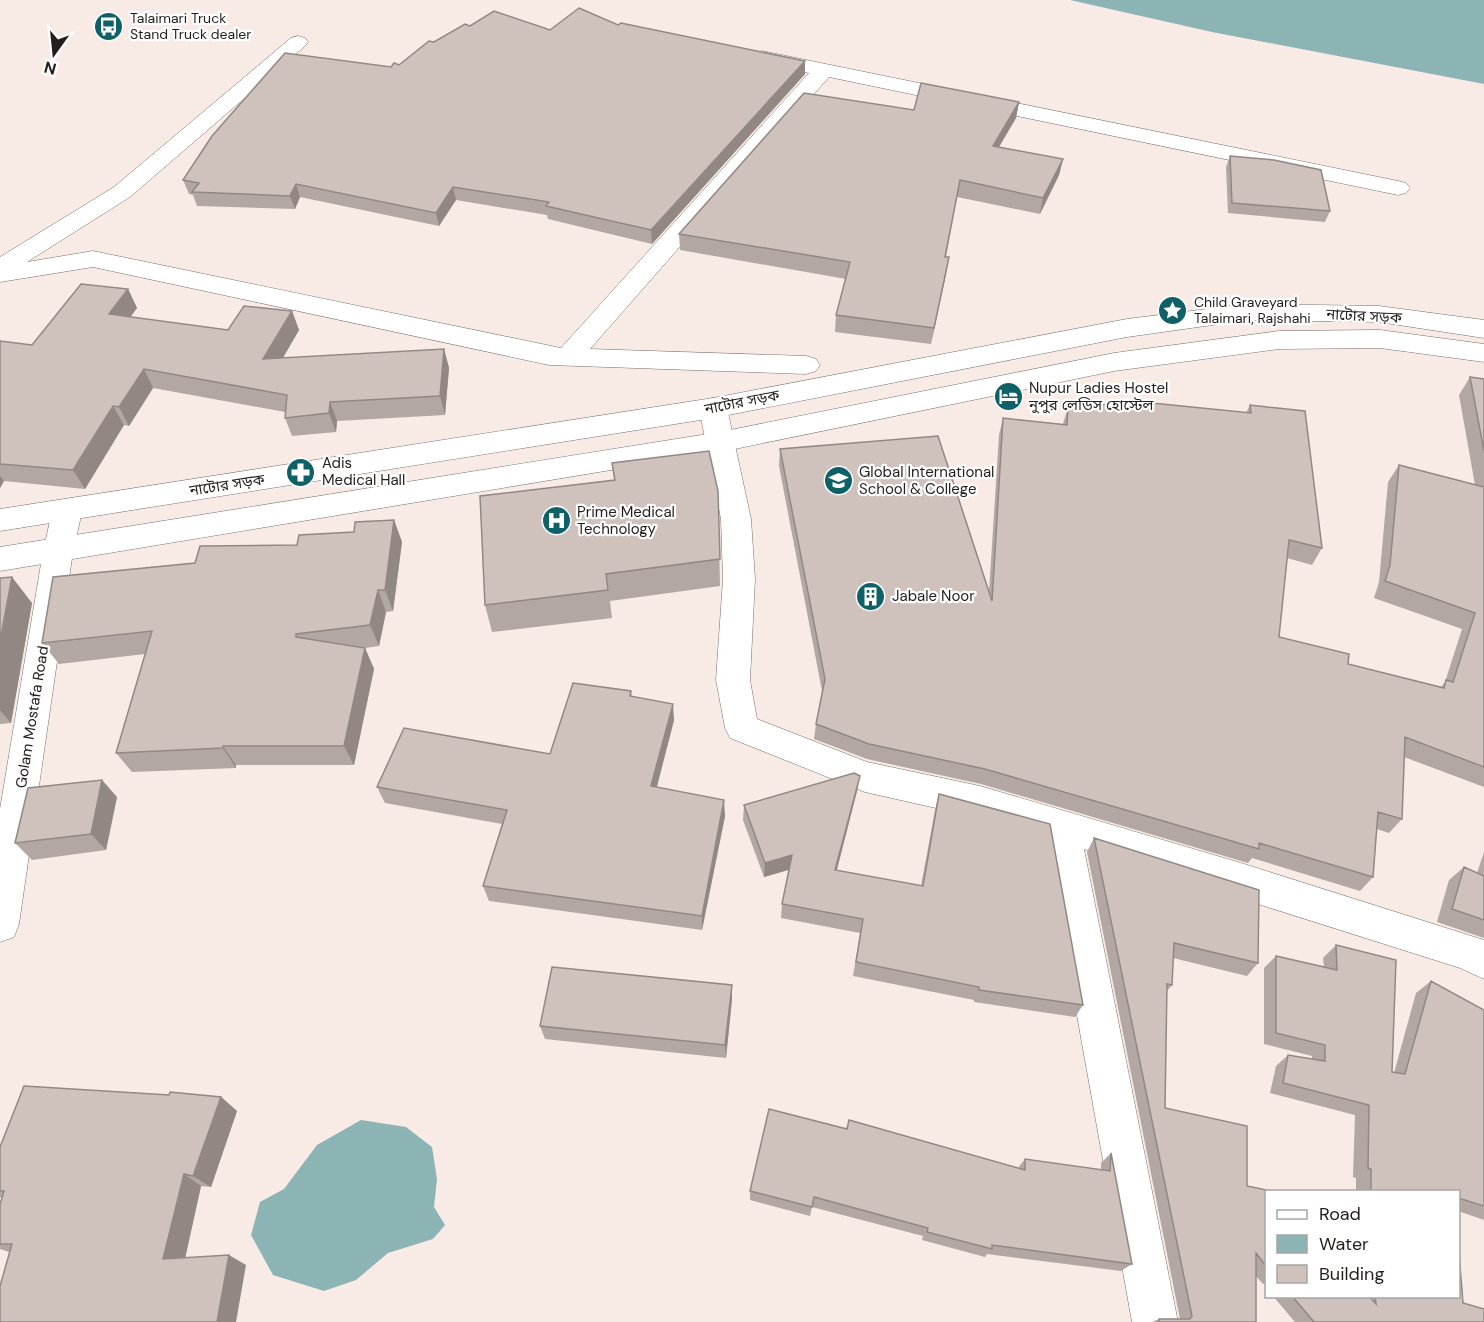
<svg xmlns="http://www.w3.org/2000/svg" width="1484" height="1322" font-family="'DM Sans','Noto Sans Bengali',sans-serif">
	<style>
		.water { fill: #8cb4b5 }
		.lines { fill: none; stroke-linecap: round; stroke-linejoin: round }
		.minor-casing { stroke: #796d68; stroke-width: 1 }
		.highway-casing { stroke: #796d68; stroke-width: 1 }
		.minor { fill: #fff; fill-rule: evenodd }
		.highway { fill: #fff; fill-rule: evenodd }
		.wall { fill: #b2a7a3 }
		.shaded-wall { fill: #918884 }
		.building { fill: #cfc2bd; stroke: #918884; stroke-width: 1.5 }
		.labels { text-anchor: middle; dominant-baseline: central; stroke-width: 4.5; stroke-linejoin: round; paint-order: stroke }
		.far-poi-label { font-size: 14px; fill: #231e1c; stroke: #fff; text-anchor: start }
		.street-label { font-size: 15px; fill: #231e1c; stroke: #fff }
		.poi-label { font-size: 15px; fill: #231e1c; stroke: #fff; text-anchor: start }
	</style>
	<rect width="100%" height="100%" fill="#f8ebe5"/>
	<!-- water -->
	<path class="water" d="M1070,0H1484V84L1212,32Z
		M361,1120L406,1127L432,1147L437,1179L434,1207L445,1225L433,1239L388,1253L356,1280L324,1291L273,1275L251,1235L260,1202L284,1189L317,1145Z"/>
	<g class="lines">
		<defs>
			<path id="minor" d="M298,36L305,38L308,42L305,46L130,197L27,262L93,251L561,348L809,73L755,61L752,57L755,53L762,51L1398,181L1406,183L1410,188L1406,193L1398,195L829,77L590,349L806,356L816,359L820,365L816,371L806,374L549,365L93,267L0,282V257L114,187L291,38Z
				M713,398L723,401L727,408L751,519L755,579L750,680L757,719L867,762L980,786L1241,863L1484,940V979L1460,968L1084,849L1178,1322H1132L1045,837L980,818L865,792L730,738L725,728L716,680L723,579L721,519L699,408L703,401Z
				M67,500L78,503L82,511L72,558L19,924L14,937L0,942V809L42,558L52,511L56,503Z"/>
			<path id="highway" d="M1248,304L1379,306L1484,320V338L1379,322L1248,320L1127,337L713,418L0,531V509L713,398L1127,319Z
				M1380,330L1484,344V362L1380,348L1279,349L1114,371L720,452L0,571V547L720,432L1114,353L1279,331Z"/>
		</defs>
		<!-- minor casing -->
		<use href="#minor" class="minor-casing"/>
		<!-- highway casing -->
		<use href="#highway" class="highway-casing"/>
		<!-- minor -->
		<use href="#minor" class="minor"/>
		<!-- highway -->
		<use href="#highway" class="highway"/>
	</g>
	<!-- wall -->
	<path class="wall" d="M618,25L805,61V74L652,244L548,219L547,215L456,200L439,226L300,197L295,209L197,206L193,195L189,194L183,180L391,67L399,65L434,42L550,30Z
		M1019,102L1016,118L999,147L1063,159L1059,175L1040,214L957,197L946,257V274L931,344L835,332L836,315L846,279L680,250L679,234L914,110Z
		M1230,156L1330,211L1325,222L1228,213L1226,167Z
		M128,289L137,308L130,317L228,330L292,311L299,330L283,358L444,349L449,368L445,415L337,421L336,432L292,436L285,418V412L153,388L129,426L124,425L85,489L4,481L0,488V341L32,345Z
		M1470,377L1484,379V787L1404,757L1402,819L1389,833L1377,829L1373,877L1360,891L1252,858L1248,863L981,784L867,759L814,739L816,724L822,691L779,466L780,449L989,592L999,435L1003,418L1063,424L1068,407L1246,413L1250,405L1322,548L1312,565L1287,558L1279,637L1348,664L1441,687L1445,682L1462,629L1374,598L1379,582L1388,482L1399,465L1475,485L1459,395Z
		M612,463L718,491L720,586L610,601L612,618L492,632L485,605L614,480Z
		M394,520L402,542L393,611L386,612L379,646L365,648L374,669L354,765H236V768L132,772L116,753L145,654L59,664L42,643L195,563L297,545L354,532Z
		M0,578L32,603L11,723L0,724Z
		M631,691L632,697L674,720L657,787L725,816L702,930L489,901L483,886L502,824L385,803L377,787L550,754Z
		M860,776L857,791L837,870L921,886L935,810L939,794L1083,1005L1075,1017L974,1002V1000L853,976L860,933L781,918L782,904L789,870L764,877L743,820L744,805Z
		M117,797L106,850L32,860L15,843Z
		M1094,838L1258,963L1247,976L1173,958L1172,985L1167,991L1165,1108L1247,1186L1266,1191V1283L1263,1284L1256,1276V1322H1152L1159,1319H1180L1087,852Z
		M1484,852V938L1437,922L1449,880L1464,867L1477,873Z
		M1336,945L1392,1072L1394,1073L1416,993L1431,981L1484,1010V1220L1458,1211V1191H1356V1178L1353,1177L1355,1115L1270,1093L1276,1066L1288,1055L1312,1059V1056L1264,1044V968L1276,956L1324,967L1323,958Z
		M732,985V999L726,1058L545,1039L540,1026Z
		M169,1095L221,1097L237,1111L211,1187L201,1186L185,1258L246,1265L9,1252L0,1249V1204L2,1198L0,1197V1147Z
		M849,1120L1018,1168L1025,1159L1101,1170V1163L1111,1153L1132,1264L1121,1271L987,1254L985,1257L922,1240L923,1236L812,1207L810,1216L750,1200V1191L846,1129Z
		M1273,1296H1458L1463,1303L1484,1322H1295Z"/>
	<!-- shaded-wall -->
	<path class="shaded-wall" d="M805,61V74L652,244L651,230Z
		M1019,102L1016,118L990,162L993,146Z
		M1063,159L1059,175L1040,214L1043,198Z
		M296,184L300,197L295,209L290,196Z
		M453,187L456,200L439,226L436,213Z
		M949,257L946,274L931,344L934,328Z
		M128,289L137,308L119,333L109,314Z
		M292,311L299,330L271,378L263,359Z
		M444,349L449,368L445,415L440,396Z
		M144,369L153,388L129,426L119,407Z
		M330,402L337,421L336,432L329,413Z
		M113,406L124,425L85,489L73,470Z
		M0,476L4,481L0,488Z
		M394,520L402,542L393,611L385,590Z
		M12,577L32,603L11,723L0,710V641Z
		M378,590L386,612L379,646L370,625Z
		M365,648L374,669L354,765L344,746Z
		M673,704L674,720L653,801L651,786Z
		M223,746L236,765V768L223,748Z
		M860,776L857,791L833,884L835,870Z
		M102,780L117,797L106,850L91,834Z
		M724,800L725,816L702,930V916Z
		M792,855L791,869L764,877L765,863Z
		M732,985V999L726,1058L725,1045Z
		M221,1097L237,1111L211,1187L193,1176Z
		M184,1174L201,1186L183,1268L163,1259Z
		M229,1255L246,1265L236,1322H217Z"/>
	<!-- building -->
	<path class="building" d="M579,8L618,25L621,23L805,61L651,230L546,206L549,202L453,187L436,213L296,184L290,196L192,192L199,183L183,180L212,136L285,53L391,67L394,63L399,65L429,41L434,42L465,24L470,26L494,11L550,30Z
		M921,83L1019,102L993,146L1063,159L1043,198L960,180L945,257H949L934,328L836,315L850,262L679,234L804,93L914,110Z
		M1230,156L1274,160L1321,170L1330,211L1232,203Z
		M81,284L128,289L109,314L228,330L244,306L292,311L263,359L444,349L440,396L330,402L329,413L285,418L287,395L144,369L119,407L113,406L73,470L0,464V341L32,345Z
		M1470,377L1484,379V451Z
		M1142,402L1251,413L1250,405L1305,411L1322,548L1289,540L1279,637L1349,654L1348,664L1444,688L1446,680L1453,682L1475,613L1385,581L1390,565L1399,465L1484,487V767L1405,737L1402,819L1378,812L1373,877L1259,843V849L985,769L869,744L816,724L825,679L780,449L938,436L992,601L1003,418L1067,425L1068,407Z
		M709,451L718,491L720,559L606,574L608,590L485,605L480,496L615,480L612,463Z
		M394,520L385,590H378L370,625L296,634V637L365,648L344,746H223V748L116,753L152,631L42,643L53,577L195,563L200,546L297,545L299,535L354,532L355,522Z
		M12,577L0,641V578Z
		M573,683L631,691L630,696L673,704L651,786L724,800L702,916L483,886L507,810L377,787L404,728L550,754Z
		M854,773L860,776L835,870L923,886L939,794L1050,824L1083,1005L979,990V987L856,962L863,919L782,904L792,855L765,863L744,805Z
		M102,780L91,834L15,843L28,788Z
		M1094,838L1259,890L1258,963L1174,943L1172,985L1167,984L1165,1108L1247,1126V1186L1271,1191H1266V1266L1256,1253V1322H1159V1319H1190L1192,1316Z
		M1464,867L1484,876V920L1452,909Z
		M1336,945L1396,960L1392,1072L1405,1074L1431,981L1484,1010V1206L1458,1198V1191H1371V1169L1368,1168L1369,1105L1283,1083L1288,1055L1325,1061V1045L1276,1033V956L1337,970Z
		M552,967L732,985L725,1045L540,1026Z
		M24,1086L169,1095L170,1092L221,1097L193,1176L184,1174L163,1259L229,1255L217,1322H0V1286L12,1244H0V1204L4,1191H0V1147Z
		M769,1109L847,1129L849,1120L1025,1170V1159L1110,1171L1111,1153L1132,1264L992,1245V1249L927,1232L928,1228L814,1197L812,1207L750,1191Z
		M1458,1240L1463,1303L1484,1309V1322H1314L1292,1296H1369L1376,1304L1375,1296H1458Z"/>
	<!-- icons -->
	<defs>
		<symbol id="bus-disc" viewBox="-11 -11 22 22"><circle r="9.5" fill="#106167" stroke="#fff"/><path d="M-5-6H5V4H4V6H2V4H-2V6H-4V4H-5ZM-3.5-4V0h7V-4ZM-3.5 1.2v1.5H-2V1.2ZM2 1.2v1.5H3.5V1.2Z" fill="#fff"/></symbol>
		<symbol id="sight-disc" viewBox="-11 -11 22 22"><circle r="9.5" fill="#106167" stroke="#fff"/><path d="M0-6L1.8-2.2L6-1.7L2.9 1.2L3.7 5.4L0 3.3L-3.7 5.4L-2.9 1.2L-6-1.7L-1.8-2.2Z" fill="#fff"/></symbol>
		<symbol id="hotel-disc" viewBox="-11 -11 22 22"><circle r="9.5" fill="#106167" stroke="#fff"/><path d="M-6-4.5h1.5V1H6V5H4.5V3h-9V5H-6ZM-4 0a1.8 1.8 0 1 1 3.6 0ZM.5 0V-2.5h3Q6-2.5 6 0Z" fill="#fff"/></symbol>
		<symbol id="pharmacy-disc" viewBox="-11 -11 22 22"><circle r="9.5" fill="#106167" stroke="#fff"/><path d="M-2-6h4v4h4v4h-4v4h-4v-4h-4v-4h4Z" fill="#fff"/></symbol>
		<symbol id="university-disc" viewBox="-11 -11 22 22"><circle r="9.5" fill="#106167" stroke="#fff"/><path d="M0-5L7-2L0 1L-7-2ZM-4 1L0 2.5L4 1V4Q0 6-4 4Z" fill="#fff"/></symbol>
		<symbol id="hospital-disc" viewBox="-11 -11 22 22"><circle r="9.5" fill="#106167" stroke="#fff"/><path d="M-5-5h3v3.5h4V-5h3V5h-3V1.5h-4V5h-3Z" fill="#fff"/></symbol>
		<symbol id="building-disc" viewBox="-11 -11 22 22"><circle r="9.5" fill="#106167" stroke="#fff"/><path d="M-4-6H4V6H1V3H-1V6H-4ZM-2.5-4.3h1.7v1.8h-1.7ZM.8-4.3h1.7v1.8H.8ZM-2.5-1h1.7V.8h-1.7ZM.8-1h1.7V.8H.8Z" fill="#fff"/></symbol>
	</defs>
	<g fill-rule="evenodd">
		<use href="#bus-disc" x="92" y="10" width="33" height="33"/>
		<use href="#sight-disc" x="1156" y="294" width="33" height="33"/>
		<use href="#hotel-disc" x="992" y="380" width="33" height="33"/>
		<use href="#pharmacy-disc" x="284" y="456" width="33" height="33"/>
		<use href="#university-disc" x="822" y="464" width="33" height="33"/>
		<use href="#hospital-disc" x="540" y="504" width="33" height="33"/>
		<use href="#building-disc" x="854" y="580" width="33" height="33"/>
	</g>
	<g class="labels">
		<!-- far-poi labels -->
		<g class="far-poi-label">
			<text x="130" y="18">Talaimari Truck<tspan x="130" dy="16">Stand Truck dealer</tspan></text>
			<text x="1194" y="302">Child Graveyard<tspan x="1194" dy="16">Talaimari, Rajshahi</tspan></text>
		</g>
		<!-- street labels -->
		<g class="street-label">
			<text transform="translate(1364 316) rotate(3)">নাটোর সড়ক</text>
			<text transform="translate(742 402) rotate(-11)">নাটোর সড়ক</text>
			<text transform="translate(227 485) rotate(-9)">নাটোর সড়ক</text>
			<text transform="translate(32 717) rotate(-81)">Golam Mostafa Road</text>
		</g>
		<!-- poi labels -->
		<g class="poi-label">
			<text x="1029" y="388">Nupur Ladies Hostel<tspan x="1029" dy="17">নুপুর লেডিস হোস্টেল</tspan></text>
			<text x="322" y="463">Adis<tspan x="322" dy="17">Medical Hall</tspan></text>
			<text x="859" y="472">Global International<tspan x="859" dy="17">School &amp; College</tspan></text>
			<text x="577" y="512">Prime Medical<tspan x="577" dy="17">Technology</tspan></text>
			<text x="892" y="596">Jabale Noor</text>
		</g>
	</g>
	<!-- legend -->
	<rect x="1265" y="1190" width="195" height="108" fill="#ffffff" stroke="#a7a5a4" stroke-width="1.5"/>
	<rect x="1277" y="1210" width="30" height="9" fill="#ffffff" stroke="#a7a5a4" stroke-width="1.5"/>
	<text x="1319" y="1220" font-size="18" fill="#231e1c">Road</text>
	<rect x="1277" y="1235" width="30" height="18" fill="#8cb4b5" stroke="#a7a5a4" stroke-width="1.5"/>
	<text x="1319" y="1250" font-size="18" fill="#231e1c">Water</text>
	<rect x="1277" y="1265" width="30" height="18" fill="#cfc2bd" stroke="#a7a5a4" stroke-width="1.5"/>
	<text x="1319" y="1280" font-size="18" fill="#231e1c">Building</text>
	<!-- north arrow -->
	<g transform="translate(54 54) rotate(195)" stroke="#ffffff" stroke-width="4.5" paint-order="stroke">
	<path d="M0-4.5L10 22L0 15L-10 22Z" fill="#231e1c"/>
	<text y="-9" font-size="16" font-weight="bold" text-anchor="middle" fill="#231e1c">N</text>
	</g>
</svg>
